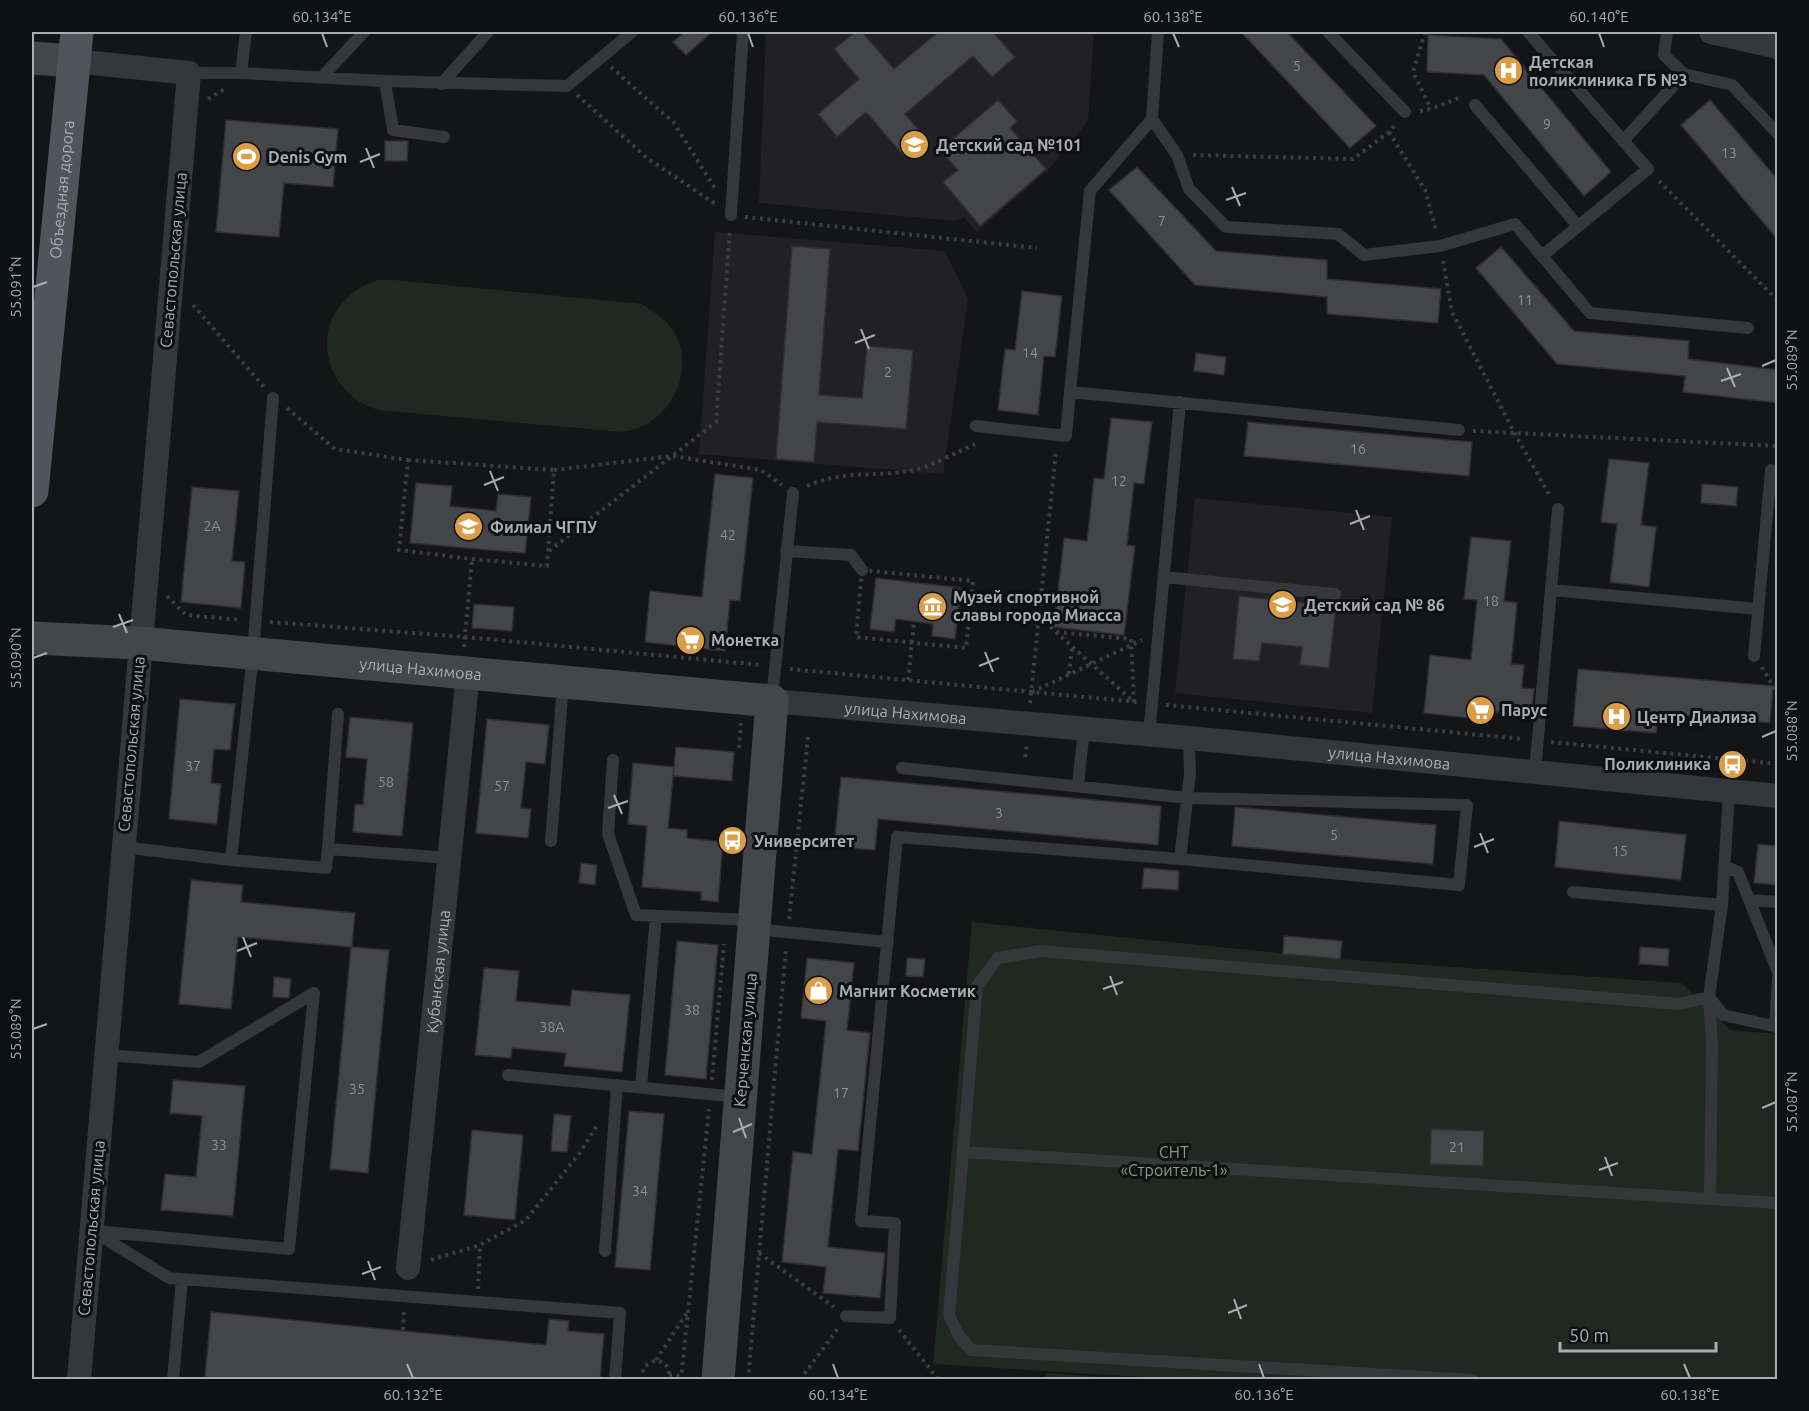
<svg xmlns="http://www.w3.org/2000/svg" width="1809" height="1411" font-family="Ubuntu,sans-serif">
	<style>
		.built { fill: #212123 }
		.green { fill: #212821 }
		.building { fill: #444548; stroke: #2f2f32; stroke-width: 1.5 }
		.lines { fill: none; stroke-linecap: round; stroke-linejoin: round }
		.path { stroke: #3c3e41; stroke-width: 4; stroke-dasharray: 3 4.5; stroke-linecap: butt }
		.lane { stroke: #36373a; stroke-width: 12 }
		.street { stroke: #36373a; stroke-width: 24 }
		.secondary { stroke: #44464a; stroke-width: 33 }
		.primary { stroke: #525459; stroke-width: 33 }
		.ticks { fill: none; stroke: #a8adb4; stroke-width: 2 }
		.labels { text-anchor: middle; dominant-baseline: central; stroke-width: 6; stroke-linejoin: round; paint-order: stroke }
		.number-label { font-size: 14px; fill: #8f9399 }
		.poi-label { font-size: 16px; font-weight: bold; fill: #a8adb4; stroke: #0f1011; text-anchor: start }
		.street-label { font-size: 16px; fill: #a8adb4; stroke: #0f1011 }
		.park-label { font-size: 16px; fill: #819d81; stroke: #0f1011 }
		.neatline { fill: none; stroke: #a8adb4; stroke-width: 2 }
		.ticks-label { font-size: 15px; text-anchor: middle; fill: #a8adb4 }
	</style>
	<rect width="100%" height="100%" fill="#141516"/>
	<!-- built -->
	<path class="built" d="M766,32H1094L1088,121L1050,168L976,232L964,217L955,221L759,203Z
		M715,232L945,251L968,299L943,474L699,454Z
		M1195,498L1392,517L1372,713L1175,693Z"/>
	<!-- green -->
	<path class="green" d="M378,280H394L642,304C654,312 666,319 674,332C693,365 677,408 645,425C638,429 630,430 622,432L378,410C371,407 363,404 357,400C325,379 316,331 343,302C352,291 364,285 378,280Z
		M972,922L1340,959L1681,983L1730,1030L1777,1034V1379L1191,1380L933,1364Z
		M1046,1373L1132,1379H1045Z"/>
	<!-- building -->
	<path class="building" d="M685,32H712L686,55L673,42Z
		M855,32H862L894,69L938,32H993L1015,57L992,77L973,56L905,114L924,136L903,155L866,112L837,137L818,114L859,79L834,49Z
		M1241,32H1287L1376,126L1350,148Z
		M1428,35L1501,39L1611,172L1584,196L1484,75L1427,72Z
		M998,100L1017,121L1010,128L1046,169L980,226L943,182L958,170L940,150Z
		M1710,100L1778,180V240L1681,125Z
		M226,120L338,129L333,187L284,183L279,237L216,232Z
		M385,141H408L407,161H385Z
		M1137,167L1216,251L1327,260V279L1441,289L1438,323L1327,314V297L1195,285L1109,190Z
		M792,246L830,249L819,395L862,398L867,346L913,350L906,429L817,422L814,462L776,459Z
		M1501,247L1574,331L1689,341L1688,359L1778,370V403L1683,392L1685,376L1557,364L1476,268Z
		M1022,291L1062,296L1055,357L1044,356L1038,415L998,410L1005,349L1015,350Z
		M1196,353L1226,357L1224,375L1194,371Z
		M1111,418L1152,422L1144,484L1134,483L1127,545L1135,546L1124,635L1054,627L1064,538L1087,541L1094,478L1104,479Z
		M1248,422L1472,442L1469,476L1244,456Z
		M1609,459L1649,463L1641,525L1656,527L1649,587L1610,582L1617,524L1601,522Z
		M715,474L753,478L740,601L730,600L725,651L645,642L650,591L702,597Z
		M416,483L452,486L450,506L496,511L498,494L531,497L525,553L410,543Z
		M1702,484L1738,487L1736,506L1701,503Z
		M192,487L239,491L232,561L245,562L241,608L181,602Z
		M1471,537L1511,541L1504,601L1517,603L1511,664L1524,665L1522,688L1534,689L1531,716L1487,711L1486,720L1424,713L1430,655L1471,660L1477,600L1464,599Z
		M876,578L961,588L955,639L932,636L933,624L896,619L894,632L870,629Z
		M1239,596L1336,606L1329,668L1300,665L1302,647L1262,643L1259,661L1233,659Z
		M474,604L514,607L512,631L472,628Z
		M1578,669L1773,686L1770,723L1658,713L1656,733L1573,726Z
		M180,699L235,704L230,750L214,749L211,783L221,784L217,824L169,819Z
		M350,717L413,723L402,836L353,832L355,804L363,805L367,759L346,757Z
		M487,719L549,725L545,764L526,762L521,808L531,809L528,838L476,833Z
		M676,747L734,752L732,781L673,776Z
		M633,763L674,767L668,828L687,830V838L723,842L718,902L701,900V892L642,887L647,826L628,824Z
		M841,777L1161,806L1158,845L878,819L875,850L834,847Z
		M1235,807L1436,825L1433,864L1232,846Z
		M1559,821L1686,835L1681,880L1555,867Z
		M1758,844L1778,846V885L1754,883Z
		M581,863L597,865L595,885L579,883Z
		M1144,868L1179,871L1178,890L1142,888Z
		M191,880L243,885L241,902L355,913L352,947L389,950L368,1173L330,1169L351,947L238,937L231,1009L179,1004Z
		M1284,936L1342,941L1340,959L1283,954Z
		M677,941L718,945L706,1079L665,1075Z
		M1640,947L1669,949L1668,966L1639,964Z
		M807,958L854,963L847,1030L870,1033L858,1151L838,1149L828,1247L885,1253L880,1298L823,1293L826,1267L782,1262L793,1152L812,1154L826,1021L801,1018Z
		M907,958L925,959L923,977L906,976Z
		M484,968L519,971L516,1001L570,1006L572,990L630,995L622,1072L564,1066L566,1053L512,1048L511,1058L475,1055Z
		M274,977L291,979L289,998L273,997Z
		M173,1080L245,1086L233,1216L161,1210L165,1174L196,1177L202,1116L170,1113Z
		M629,1111L664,1114L650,1270L615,1267Z
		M554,1114L571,1116L567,1152L551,1151Z
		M1431,1129L1484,1131L1483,1166L1430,1164Z
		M472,1130L523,1135L515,1220L464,1215Z
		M211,1312L546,1345L549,1319L569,1321L568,1331L604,1334L600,1380H229L205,1377Z"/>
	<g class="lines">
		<!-- path -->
		<path class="path" d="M1425,32L1413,72L1431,109
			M611,67L674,123L716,190
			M577,95L647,158L717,205
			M208,99L225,89
			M1420,111L1431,109L1461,97
			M1389,132L1425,190L1436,230
			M1193,155L1353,159L1389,132L1397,123
			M1659,181L1778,301
			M745,217L1037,248
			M1443,261L1452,312L1515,434L1551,498
			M193,305L264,387
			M287,408L335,449L408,460
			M1473,431L1778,446
			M408,460L554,470L547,566L472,559L399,550Z
			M554,470L672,456L761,470L782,485
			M807,486C842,470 874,477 911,471C927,468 959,451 975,444
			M549,551L716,422L730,229
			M862,570L973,581L966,648L856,637Z
			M167,596L186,615L241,620
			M1039,617L1134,702L1131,639L1056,632
			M270,622L465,637L761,665
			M464,647L472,559
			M1762,667L1778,695
			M790,669L1137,702
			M1069,674L1072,648
			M908,680L914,622
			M1032,692L1142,640
			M1030,703L1056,451
			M1166,705L1523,739
			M1551,742L1778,764
			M739,748L741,723
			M1025,757L1027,743
			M789,919L808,737
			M712,1080L724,944
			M759,1253L834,1307
			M431,1260L480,1245L526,1220L579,1154L598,1124
			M478,1289L480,1245
			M403,1330L404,1310
			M899,1330L939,1380
			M656,1360L687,1313
			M669,1375L681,1376
			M644,1380L643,1372L645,1366L656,1360C667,1363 671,1369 668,1380
			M681,1380L709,1109
			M748,1380L786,947
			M800,1380L839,1327"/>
		<!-- lane -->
		<path class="lane" d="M1158,32L1152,119L1090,191L1070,392L1459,430
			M1328,32L1405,112
			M1528,32L1648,169L1542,256
			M1667,32L1664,55L1684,74L1732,85L1778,134
			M189,73H241L385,81L567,86L632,32
			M241,73L246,32
			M321,78L364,32
			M385,81L393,130L444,137
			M441,84L488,32
			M1475,105L1578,226
			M1152,119L1177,155L1189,189L1226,227L1338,234L1364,255L1440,246L1515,224L1590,313L1748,328
			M1623,141L1684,74
			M731,215L743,32
			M976,426L1066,436L1070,392
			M786,551L851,555L862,570
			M1164,577L1335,594
			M1551,590L1758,609
			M1754,656L1771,470
			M772,699L793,493
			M1149,735L1180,402
			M613,760L608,834L636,915L753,920
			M1535,772L1558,509
			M1078,785L1084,729
			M1729,792L1722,905L1709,997L1723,1015L1778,1027
			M551,841L563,684
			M122,847L231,860L326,868L328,849L450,858
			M328,849L338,714
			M1180,859L1190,774L1189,738
			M231,860L253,653L273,398
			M1724,866L1738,872L1778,972
			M1573,892L1722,905
			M1749,900L1778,902
			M755,929L888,942
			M1775,1027L1778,977
			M106,1055L199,1062L314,993
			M508,1075L739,1097
			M641,1087L656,916
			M963,1152L949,1315L959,1336L971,1350L1473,1380
			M1710,1199L963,1152L977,986L998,958L1040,951L1679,1004L1709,997L1712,1044L1710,1199L1778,1203
			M91,1230L169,1278L620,1313L615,1380
			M95,1231L289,1249L314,993
			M605,1251L617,1085
			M846,1316L890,1318L895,1223L861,1221L897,837L1180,859L1459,885L1467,805L1188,798L902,768
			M173,1380L182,1279"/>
		<!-- street -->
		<g class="street">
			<path d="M1711,32L1778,47"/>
			<path d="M74,61L189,73L79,1380"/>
			<path id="s1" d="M772,701L1189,738L1778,796"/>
			<path id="s2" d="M408,1268L468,673"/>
		</g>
		<!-- secondary -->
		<g class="secondary">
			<path d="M32,58L74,61"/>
			<path id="s3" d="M32,638L139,643L772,701L718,1380"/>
		</g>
		<!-- primary -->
		<path class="primary" id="s4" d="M32,491L77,32"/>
	</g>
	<!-- ticks -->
	<path class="ticks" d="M322,33L327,47M748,33L753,47M1173,33L1179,47M1599,33L1604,47M366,148L374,168M360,162L380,154M1232,187L1240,206M1226,200L1246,193M33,287L47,282M861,329L869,349M855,343L875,335M1762,366L1776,360M1727,368L1735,387M1721,381L1741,374M490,471L498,491M484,485L504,477M1356,510L1364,530M1350,524L1370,516M119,614L127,633M113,627L133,620M985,652L993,672M33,658L47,653M979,666L999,658M1762,737L1776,731M614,795L622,814M608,808L628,801M1480,833L1488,853M1474,847L1494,839M243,937L251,957M237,951L257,943M1110,976L1117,995M1103,989L1123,982M33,1029L47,1024M1762,1108L1776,1102M739,1118L746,1138M733,1132L752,1124M1605,1157L1612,1176M1599,1170L1618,1163M368,1261L375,1280M362,1274L381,1267M1234,1299L1241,1319M1228,1313L1247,1305M407,1364L413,1378M833,1364L838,1378M1259,1364L1264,1378M1684,1364L1690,1378"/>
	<!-- icons -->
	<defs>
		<symbol id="hospital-disc" viewBox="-11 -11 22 22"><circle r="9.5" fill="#db9e47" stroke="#0f1011"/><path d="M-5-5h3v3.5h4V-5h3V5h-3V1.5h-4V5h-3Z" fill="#fff"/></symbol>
		<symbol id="school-disc" viewBox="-11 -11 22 22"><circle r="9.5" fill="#db9e47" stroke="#0f1011"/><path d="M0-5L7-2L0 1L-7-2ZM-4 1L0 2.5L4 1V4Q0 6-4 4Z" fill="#fff"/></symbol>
		<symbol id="stadium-disc" viewBox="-11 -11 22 22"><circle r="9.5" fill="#db9e47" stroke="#0f1011"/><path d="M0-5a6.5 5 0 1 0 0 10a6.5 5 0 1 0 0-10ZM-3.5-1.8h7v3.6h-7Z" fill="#fff"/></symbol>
		<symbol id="university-disc" viewBox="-11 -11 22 22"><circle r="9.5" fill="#db9e47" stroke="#0f1011"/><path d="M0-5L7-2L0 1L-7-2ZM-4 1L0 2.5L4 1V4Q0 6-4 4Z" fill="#fff"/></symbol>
		<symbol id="museum-disc" viewBox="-11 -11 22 22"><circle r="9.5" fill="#db9e47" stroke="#0f1011"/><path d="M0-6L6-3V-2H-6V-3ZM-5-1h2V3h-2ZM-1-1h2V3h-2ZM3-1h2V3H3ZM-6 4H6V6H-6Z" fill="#fff"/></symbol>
		<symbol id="supermarket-disc" viewBox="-11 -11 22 22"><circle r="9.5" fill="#db9e47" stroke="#0f1011"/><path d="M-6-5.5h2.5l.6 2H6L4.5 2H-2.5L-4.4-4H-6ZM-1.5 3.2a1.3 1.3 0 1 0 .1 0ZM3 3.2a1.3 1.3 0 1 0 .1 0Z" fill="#fff"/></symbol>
		<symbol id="bus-disc" viewBox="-11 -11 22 22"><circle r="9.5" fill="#db9e47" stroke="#0f1011"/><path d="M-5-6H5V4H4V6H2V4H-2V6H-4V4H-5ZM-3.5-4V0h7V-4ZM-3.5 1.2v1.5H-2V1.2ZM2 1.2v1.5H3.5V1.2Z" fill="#fff"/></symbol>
		<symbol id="shop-disc" viewBox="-11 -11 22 22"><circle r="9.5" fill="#db9e47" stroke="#0f1011"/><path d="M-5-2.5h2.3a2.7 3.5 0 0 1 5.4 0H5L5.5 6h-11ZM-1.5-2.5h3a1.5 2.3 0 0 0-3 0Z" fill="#fff"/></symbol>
	</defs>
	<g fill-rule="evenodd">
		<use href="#hospital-disc" x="1492" y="54" width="33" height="33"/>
		<use href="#school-disc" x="898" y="128" width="33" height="33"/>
		<use href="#stadium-disc" x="230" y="140" width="33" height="33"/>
		<use href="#university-disc" x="452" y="510" width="33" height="33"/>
		<use href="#school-disc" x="1266" y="588" width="33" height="33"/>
		<use href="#museum-disc" x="916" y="590" width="33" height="33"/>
		<use href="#supermarket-disc" x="674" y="624" width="33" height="33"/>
		<use href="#supermarket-disc" x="1464" y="694" width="33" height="33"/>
		<use href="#hospital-disc" x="1600" y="700" width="33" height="33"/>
		<use href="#bus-disc" x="1716" y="748" width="33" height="33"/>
		<use href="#bus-disc" x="716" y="824" width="33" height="33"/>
		<use href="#shop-disc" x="802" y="974" width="33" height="33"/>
	</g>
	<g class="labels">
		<!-- number labels -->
		<g class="number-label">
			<text x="1297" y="66">5</text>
			<text x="1547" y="124">9</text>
			<text x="1729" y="153">13</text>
			<text x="1162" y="221">7</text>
			<text x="1525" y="300">11</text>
			<text x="1030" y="353">14</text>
			<text x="888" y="372">2</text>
			<text x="1358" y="449">16</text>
			<text x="1119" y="481">12</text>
			<text x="212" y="526">2А</text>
			<text x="728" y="535">42</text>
			<text x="1491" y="601">18</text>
			<text x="193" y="766">37</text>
			<text x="386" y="782">58</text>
			<text x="502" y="786">57</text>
			<text x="999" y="813">3</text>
			<text x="1334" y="835">5</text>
			<text x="1620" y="851">15</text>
			<text x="692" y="1010">38</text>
			<text x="552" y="1027">38А</text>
			<text x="357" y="1089">35</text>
			<text x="841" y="1093">17</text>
			<text x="219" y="1145">33</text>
			<text x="1457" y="1147">21</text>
			<text x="640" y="1191">34</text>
		</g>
		<!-- poi labels -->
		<g class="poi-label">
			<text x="1529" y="62">Детская<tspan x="1529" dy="18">поликлиника ГБ №3</tspan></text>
			<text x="936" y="145">Детский сад №101</text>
			<text x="268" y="157">Denis Gym</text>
			<text x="490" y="527">Филиал ЧГПУ</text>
			<text x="953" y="597">Музей спортивной<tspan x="953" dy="18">славы города Миасса</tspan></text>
			<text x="1304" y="605">Детский сад № 86</text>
			<text x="711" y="640">Монетка</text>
			<text x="1501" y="710">Парус</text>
			<text x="1637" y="717">Центр Диализа</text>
			<text x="1711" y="764" text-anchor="end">Поликлиника</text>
			<text x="754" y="841">Университет</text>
			<text x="839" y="991">Магнит Косметик</text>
		</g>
		<!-- street labels -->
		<g class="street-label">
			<text stroke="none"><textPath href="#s4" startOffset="303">Объездная дорога</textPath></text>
			<text transform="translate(173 260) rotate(-85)">Севастопольская улица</text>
			<text stroke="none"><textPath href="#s3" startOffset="390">улица Нахимова</textPath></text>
			<text stroke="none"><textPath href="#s1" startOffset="134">улица Нахимова</textPath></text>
			<text transform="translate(131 744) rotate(-85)">Севастопольская улица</text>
			<text stroke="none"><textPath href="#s1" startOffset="620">улица Нахимова</textPath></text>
			<text stroke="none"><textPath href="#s2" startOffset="298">Кубанская улица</textPath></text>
			<text transform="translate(745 1040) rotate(-85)">Керченская улица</text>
			<text transform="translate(91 1228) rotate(-85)">Севастопольская улица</text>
		</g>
		<!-- park labels -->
		<g class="park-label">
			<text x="1174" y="1152">СНТ<tspan x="1174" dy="18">«Строитель-1»</tspan></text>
		</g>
	</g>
	<!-- border -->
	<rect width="1809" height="1411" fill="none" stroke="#0f1011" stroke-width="66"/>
	<!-- scale -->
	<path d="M1560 1342v9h156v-9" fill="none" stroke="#a8adb4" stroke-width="3"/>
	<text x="1569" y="1342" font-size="18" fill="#a8adb4" stroke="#0f1011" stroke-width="4.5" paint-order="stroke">50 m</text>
	<rect x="33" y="33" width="1743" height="1345" class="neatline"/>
	<g class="ticks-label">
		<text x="322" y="22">60.134°E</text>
		<text x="748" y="22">60.136°E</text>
		<text x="1173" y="22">60.138°E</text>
		<text x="1599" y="22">60.140°E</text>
		<text transform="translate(16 287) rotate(-90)" y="5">55.091°N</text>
		<text transform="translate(1792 360) rotate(-90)" y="5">55.089°N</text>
		<text transform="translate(16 658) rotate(-90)" y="5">55.090°N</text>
		<text transform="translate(1792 731) rotate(-90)" y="5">55.088°N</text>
		<text transform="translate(16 1029) rotate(-90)" y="5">55.089°N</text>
		<text transform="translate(1792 1102) rotate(-90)" y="5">55.087°N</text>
		<text x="413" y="1400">60.132°E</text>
		<text x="838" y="1400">60.134°E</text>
		<text x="1264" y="1400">60.136°E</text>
		<text x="1690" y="1400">60.138°E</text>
	</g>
</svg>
